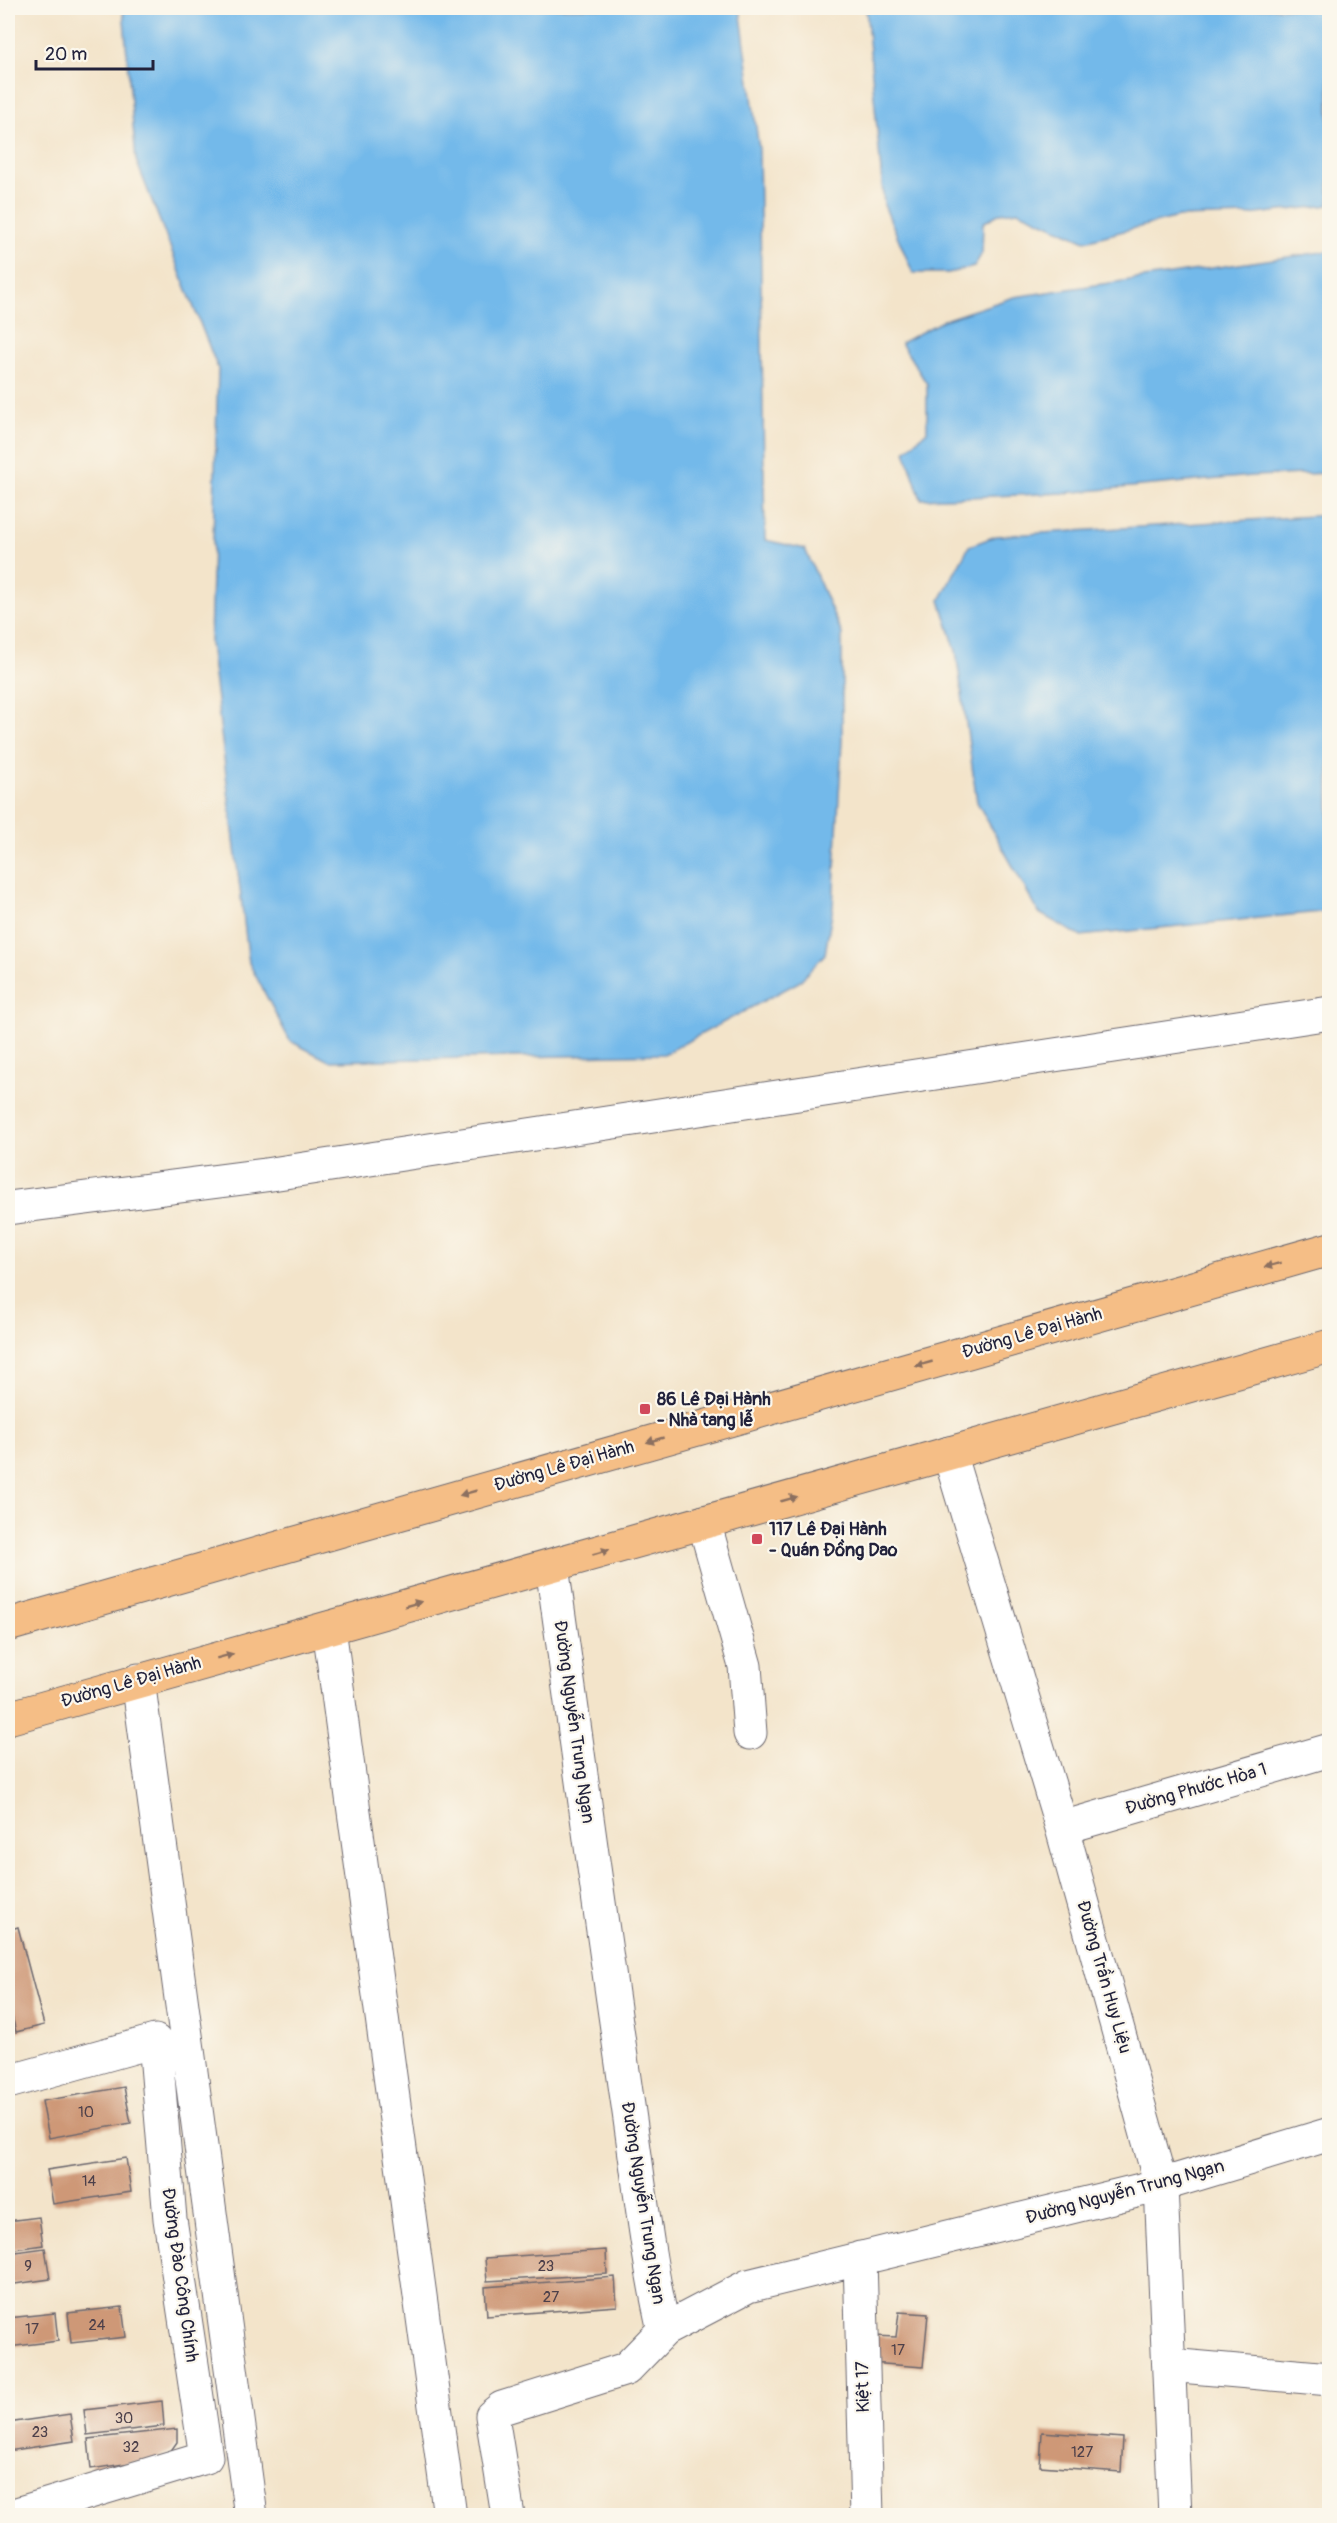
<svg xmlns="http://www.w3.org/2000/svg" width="1337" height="2523" font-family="Pangolin,sans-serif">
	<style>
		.water { fill: #73b9ea; stroke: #4a6e92; stroke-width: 1.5 }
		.building { fill: #ce9877 }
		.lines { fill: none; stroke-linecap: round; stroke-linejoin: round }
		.minor-casing { stroke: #6b666d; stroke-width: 35 }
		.major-casing { stroke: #6b666d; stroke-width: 35 }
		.minor { stroke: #fff; stroke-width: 33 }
		.major { stroke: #f5be86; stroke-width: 33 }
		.oneway { fill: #8c7060 }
		.poi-dot { fill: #d1495b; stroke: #fbf7ec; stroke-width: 2 }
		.labels { text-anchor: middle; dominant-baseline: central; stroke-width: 4.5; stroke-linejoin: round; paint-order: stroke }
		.number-label { font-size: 15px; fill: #4d404a }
		.street-label { font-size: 18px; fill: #22223b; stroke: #fbf7ec }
		.poi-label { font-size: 18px; font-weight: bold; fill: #22223b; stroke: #fbf7ec; text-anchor: start }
	</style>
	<rect width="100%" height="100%" fill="#fbf7ec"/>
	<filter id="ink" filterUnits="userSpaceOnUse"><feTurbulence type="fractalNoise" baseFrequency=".0167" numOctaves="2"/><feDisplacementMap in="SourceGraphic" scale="12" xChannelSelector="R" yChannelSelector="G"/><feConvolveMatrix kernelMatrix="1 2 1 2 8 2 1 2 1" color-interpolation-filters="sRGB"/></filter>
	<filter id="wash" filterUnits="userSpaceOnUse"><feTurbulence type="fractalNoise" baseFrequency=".008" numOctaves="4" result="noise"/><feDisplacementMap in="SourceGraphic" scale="24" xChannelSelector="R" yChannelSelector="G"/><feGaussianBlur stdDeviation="1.35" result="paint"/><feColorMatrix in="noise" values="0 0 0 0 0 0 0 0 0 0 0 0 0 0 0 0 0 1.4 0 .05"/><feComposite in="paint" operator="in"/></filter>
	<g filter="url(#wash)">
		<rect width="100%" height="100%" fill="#f3e4ca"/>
		<!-- water -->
		<path class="water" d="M123,8H740L759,149L765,540L805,549L842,634V741L833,907L825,954L799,982L664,1054L329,1061L290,1041L249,963L210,643L218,369L136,160Z
			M866,8H1329V205L1249,215L1178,217L1085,241L1018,211L1000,213L983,223L982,253L974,267L948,273H913L884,205Z
			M1329,251V473L1252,476L1064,493L921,499L905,451L927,431V384L901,343L944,320L1014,297Z
			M1329,515V911L1080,936L1039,913L977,802L956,651L940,600L969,546L996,536Z"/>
		<g id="blocks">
			<!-- building -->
			<path class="building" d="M18,1927L44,2025L16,2032L8,2000V1930Z
				M8,2019L13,2035L8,2036Z
				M124,2087L131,2123L49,2138L42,2101Z
				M126,2158L131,2192L53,2204L47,2170Z
				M39,2217L43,2245L8,2250V2221Z
				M45,2248L50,2279L8,2285V2253Z
				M606,2250L607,2274L487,2281L485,2258Z
				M615,2277L617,2306L487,2316L485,2287Z
				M122,2307L126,2337L71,2343L68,2313Z
				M899,2312L928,2314L923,2367L871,2363L873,2336L896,2337Z
				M55,2313L58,2341L8,2347V2318Z
				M162,2401L164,2426L87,2435L84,2410Z
				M70,2414L74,2441L8,2451V2423Z
				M177,2429V2442L170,2452L157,2459L91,2469L88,2439Z
				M1042,2432L1123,2438L1121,2472L1040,2466Z"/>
		</g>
	</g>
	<g filter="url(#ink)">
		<use href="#blocks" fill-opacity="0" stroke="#6b666d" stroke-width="1.5"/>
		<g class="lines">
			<defs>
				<path id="minor" d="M8,1208L265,1175L1330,1013
					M949,1453L1062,1828L1161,2185L1175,2516
					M704,1522L745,1666L750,1733
					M552,1566C577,1741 600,1917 626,2092C638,2171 646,2252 664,2330L748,2286L1161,2185L1330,2134
					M329,1628L450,2516
					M138,1680L251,2516
					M1062,1828L1330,1750
					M8,2082L155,2041L170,2219L206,2457L10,2516
					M860,2258L867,2516
					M1169,2365L1330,2379
					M508,2516L492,2416L502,2408L626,2369L664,2330"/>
				<path id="major" d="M8,1625L1330,1249
					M8,1718L1330,1346"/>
			</defs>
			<!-- minor casing -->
			<use href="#minor" class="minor-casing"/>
			<!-- major casing -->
			<use href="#major" class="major-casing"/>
			<!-- minor -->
			<use href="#minor" class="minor"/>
			<!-- major -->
			<use href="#major" class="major"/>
		</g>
		<!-- one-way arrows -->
		<defs><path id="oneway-solid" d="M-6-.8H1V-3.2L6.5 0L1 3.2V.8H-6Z" transform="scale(1.5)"/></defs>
		<g class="oneway">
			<use href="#oneway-solid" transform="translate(1273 1265) rotate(164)"/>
			<use href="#oneway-solid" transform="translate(924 1364) rotate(164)"/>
			<use href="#oneway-solid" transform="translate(655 1440) rotate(164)"/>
			<use href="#oneway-solid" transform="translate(468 1493) rotate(164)"/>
			<use href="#oneway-solid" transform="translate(789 1499) rotate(-16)"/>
			<use href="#oneway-solid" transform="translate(601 1552) rotate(-16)"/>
			<use href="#oneway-solid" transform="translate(413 1604) rotate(-16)"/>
			<use href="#oneway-solid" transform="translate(225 1656) rotate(-15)"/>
		</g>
	</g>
	<!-- markers -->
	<g class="poi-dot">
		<rect x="639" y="1403" width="12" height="12" rx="3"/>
		<rect x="751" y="1533" width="12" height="12" rx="3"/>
	</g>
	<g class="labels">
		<!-- number labels -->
		<g class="number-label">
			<text x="86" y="2112">10</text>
			<text x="89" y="2181">14</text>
			<text x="28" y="2266">9</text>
			<text x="546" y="2266">23</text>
			<text x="551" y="2297">27</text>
			<text x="97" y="2325">24</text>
			<text x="32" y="2329">17</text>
			<text x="898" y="2350">17</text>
			<text x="124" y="2418">30</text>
			<text x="40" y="2432">23</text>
			<text x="131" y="2447">32</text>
			<text x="1082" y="2452">127</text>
		</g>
		<!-- street labels -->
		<g class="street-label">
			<text transform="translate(1032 1333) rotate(-16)">Đường Lê Đại Hành</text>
			<text transform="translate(564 1466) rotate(-16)">Đường Lê Đại Hành</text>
			<text transform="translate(131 1682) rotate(-16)">Đường Lê Đại Hành</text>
			<text transform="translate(574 1722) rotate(82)">Đường Nguyễn Trung Ngạn</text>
			<text transform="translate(1196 1789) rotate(-16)">Đường Phước Hòa 1</text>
			<text transform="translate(1104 1977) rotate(74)">Đường Trần Huy Liệu</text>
			<text transform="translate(1125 2192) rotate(-15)">Đường Nguyễn Trung Ngạn</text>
			<text transform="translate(643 2203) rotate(81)">Đường Nguyễn Trung Ngạn</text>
			<text transform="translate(180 2275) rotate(82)">Đường Đào Công Chính</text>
			<text transform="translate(863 2387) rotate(-91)">Kiệt 17</text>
		</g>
		<!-- poi labels -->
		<g class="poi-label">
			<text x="657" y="1399">86 Lê Đại Hành<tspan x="657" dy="21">- Nhà tang lễ</tspan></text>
			<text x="769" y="1529">117 Lê Đại Hành<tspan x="769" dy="21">- Quán Đồng Dao</tspan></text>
		</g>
	</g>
	<!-- margin -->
	<rect width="1337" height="2523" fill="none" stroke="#fbf7ec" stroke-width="30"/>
	<!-- scale -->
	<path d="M36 60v9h117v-9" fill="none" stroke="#22223b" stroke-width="3"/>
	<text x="45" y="60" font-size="18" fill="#22223b" stroke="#fbf7ec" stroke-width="4.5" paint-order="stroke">20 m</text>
</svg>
